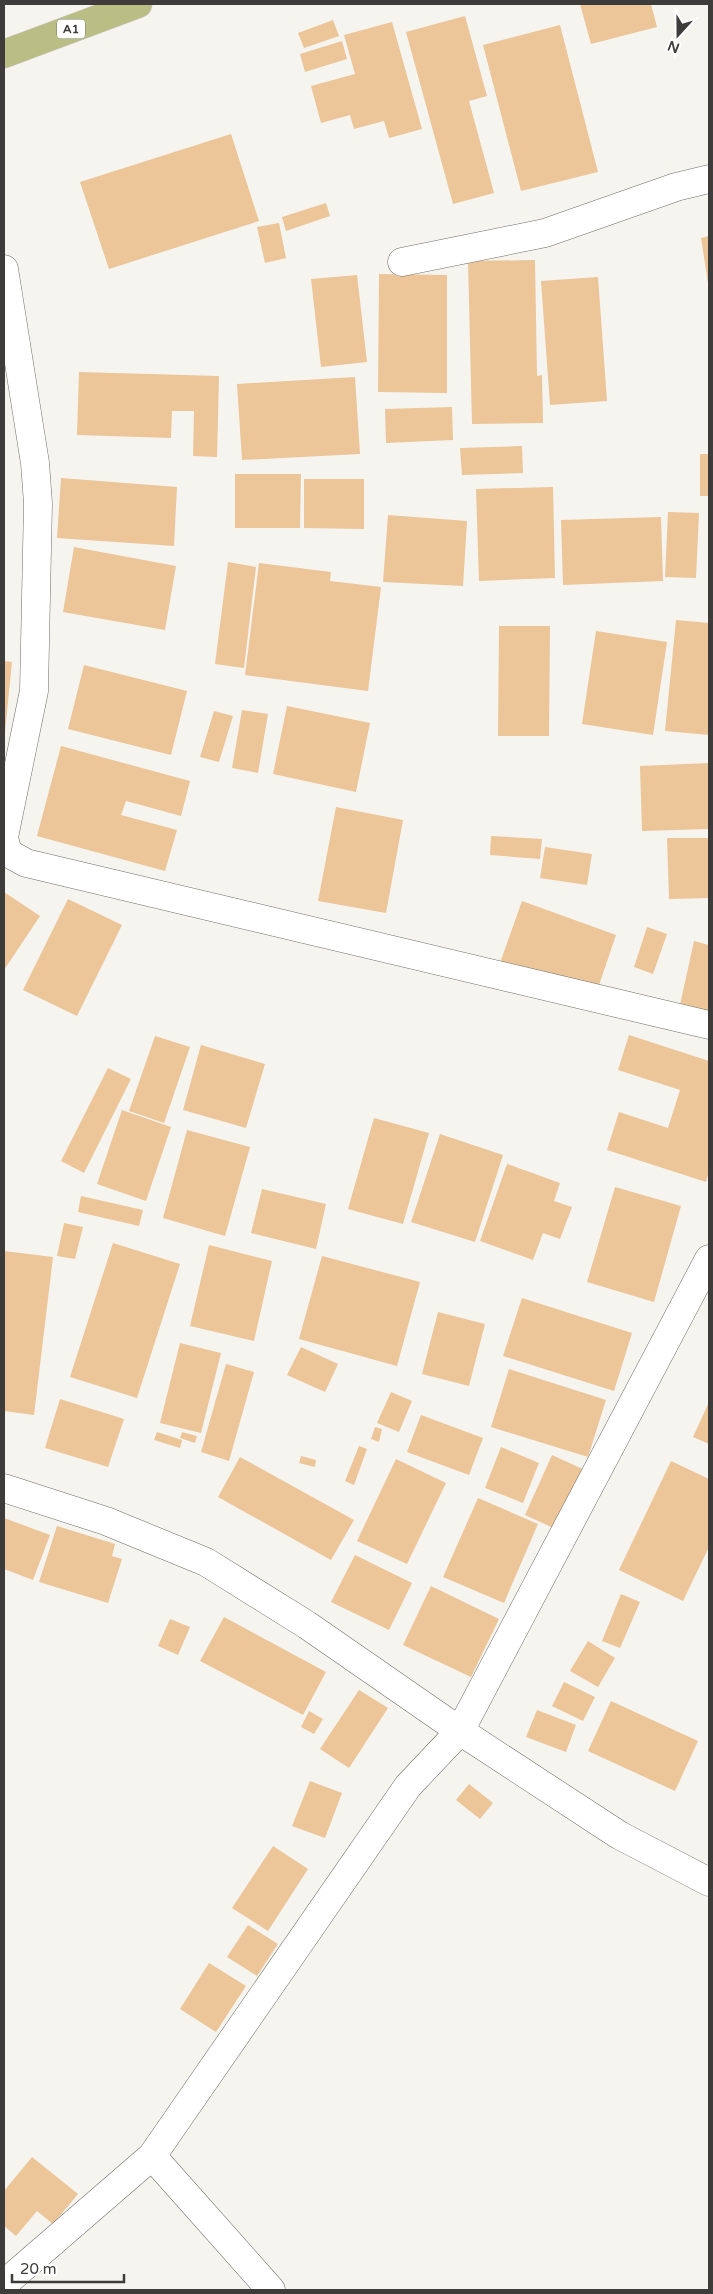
<svg xmlns="http://www.w3.org/2000/svg" width="713" height="2294" font-family="'Varela Round',sans-serif">
	<style>
		.building { fill: #ecc599 }
		.lines { fill: none; stroke-linecap: round; stroke-linejoin: round }
		.minor-casing { stroke: #6e6d68; stroke-width: 29 }
		.trunk-casing { stroke: #d0d0d0; stroke-width: 29 }
		.minor { stroke: #fff; stroke-width: 28 }
		.trunk { stroke: #b8be84; stroke-width: 28 }
		.labels { text-anchor: middle; dominant-baseline: central; stroke-width: 4; stroke-linejoin: round; paint-order: stroke }
		.shield { fill: #fff; stroke: #777675; stroke-width: 1 }
		.shield-label { font-size: 12px; font-weight: bold; fill: #3d3c3a }
	</style>
	<rect width="100%" height="100%" fill="#f6f4ef"/>
	<!-- building -->
	<path class="building" d="M580,4H651L657,27L591,44Z
		M465,16L487,96L469,101L494,193L453,204L406,32Z
		M333,20L339,36L304,48L298,33Z
		M392,22L422,129L389,138L384,121L354,129L350,115L321,123L311,86L355,74L344,35Z
		M560,25L598,172L521,191L483,45Z
		M342,41L347,59L305,72L300,54Z
		M231,134L259,221L109,269L80,182Z
		M326,203L330,216L286,231L282,217Z
		M279,223L286,258L265,263L257,227Z
		M709,236V283H708L701,238Z
		M535,260L537,376L542,375L543,423L472,424L468,261Z
		M379,274L447,275V393L378,392Z
		M357,275L367,362L321,367L311,279Z
		M598,277L607,401L550,405L541,281Z
		M79,372L219,376L217,457L193,456L194,411H172L171,438L77,435Z
		M355,377L360,454L242,460L237,384Z
		M452,407L453,440L386,443L385,409Z
		M522,446L523,473L462,475L460,448Z
		M700,454H709V496H700Z
		M235,474H301L300,528H235Z
		M61,478L177,487L174,546L57,538Z
		M304,479H364V529L304,528Z
		M553,487L555,578L479,581L476,489Z
		M668,512L699,513L696,578L665,577Z
		M388,515L467,521L463,586L383,582Z
		M661,517L663,581L563,585L561,520Z
		M74,547L176,566L165,630L63,612Z
		M228,562L256,567L244,668L215,664Z
		M259,563L331,572L330,581L381,587L368,691L245,675Z
		M676,620L709,623V735L665,731Z
		M499,626H550L549,736H498Z
		M596,631L667,642L653,735L582,724Z
		M4,661L12,662L5,732H4Z
		M84,665L187,691L171,755L68,729Z
		M287,706L370,723L356,792L273,774Z
		M242,710L268,714L258,773L232,768Z
		M214,711L233,716L219,762L200,757Z
		M61,746L190,781L181,816L126,801L121,815L177,830L165,871L37,836Z
		M709,763V829L642,831L640,766Z
		M336,807L403,820L386,913L318,901Z
		M491,836L542,839L540,859L490,855Z
		M667,838H709V898L669,899Z
		M545,847L592,854L587,885L540,878Z
		M4,892L40,916L4,970Z
		M68,899L122,925L77,1016L23,990Z
		M522,901L616,935L595,997L500,963Z
		M647,927L667,934L653,974L634,967Z
		M694,941L709,945V1011L680,1005Z
		M629,1035L709,1061V1171L706,1182L607,1150L619,1112L668,1128L680,1090L618,1070Z
		M155,1036L190,1047L164,1123L129,1111Z
		M201,1045L265,1064L246,1128L183,1110Z
		M108,1068L131,1079L84,1173L61,1161Z
		M122,1110L171,1127L146,1201L97,1184Z
		M374,1118L429,1133L403,1224L348,1209Z
		M187,1130L250,1147L225,1236L163,1218Z
		M440,1134L503,1155L475,1242L411,1222Z
		M507,1164L560,1183L554,1201L572,1207L560,1239L543,1233L533,1260L480,1241Z
		M615,1187L681,1206L654,1302L587,1282Z
		M262,1189L326,1204L316,1249L251,1233Z
		M81,1196L143,1210L139,1226L78,1212Z
		M64,1223L83,1227L75,1259L57,1256Z
		M113,1243L180,1264L137,1398L70,1377Z
		M209,1245L272,1261L254,1341L190,1326Z
		M4,1251L53,1257L34,1415L4,1411Z
		M322,1256L420,1282L397,1366L299,1339Z
		M522,1298L632,1333L614,1391L503,1356Z
		M438,1312L485,1324L469,1386L422,1374Z
		M180,1343L221,1353L201,1433L160,1423Z
		M301,1347L338,1364L325,1392L287,1375Z
		M226,1364L254,1372L229,1461L201,1452Z
		M509,1369L606,1400L588,1457L491,1427Z
		M391,1392L412,1401L399,1432L377,1423Z
		M60,1399L124,1419L108,1467L45,1448Z
		M709,1402V1444L693,1437Z
		M421,1415L483,1438L469,1475L407,1452Z
		M375,1427L382,1429L379,1442L371,1439Z
		M157,1432L182,1440L180,1448L154,1440Z
		M182,1432L197,1436L195,1443L180,1438Z
		M359,1446L367,1449L354,1485L345,1481Z
		M501,1447L539,1463L523,1503L485,1488Z
		M552,1455L589,1472L562,1532L525,1515Z
		M301,1456L316,1460L315,1467L299,1463Z
		M240,1457L354,1520L331,1560L218,1497Z
		M396,1459L446,1483L407,1564L357,1541Z
		M671,1461L709,1479V1547L683,1601L619,1570Z
		M478,1498L538,1524L504,1603L443,1577Z
		M4,1518L50,1535L33,1580L4,1569Z
		M57,1526L115,1544L112,1556L122,1559L108,1603L39,1582Z
		M355,1555L412,1583L389,1630L331,1602Z
		M431,1586L499,1619L471,1677L403,1645Z
		M621,1594L640,1602L620,1648L602,1641Z
		M224,1617L326,1672L303,1715L200,1661Z
		M170,1619L190,1627L178,1655L158,1646Z
		M588,1641L615,1658L598,1687L570,1671Z
		M564,1682L595,1697L583,1721L552,1706Z
		M359,1690L388,1708L349,1768L320,1749Z
		M611,1701L698,1741L675,1791L588,1751Z
		M537,1710L576,1725L566,1752L526,1737Z
		M309,1711L323,1719L314,1734L301,1727Z
		M310,1781L342,1793L325,1838L292,1826Z
		M469,1784L493,1803L480,1819L456,1800Z
		M273,1846L308,1869L268,1931L232,1908Z
		M248,1925L278,1944L257,1976L227,1957Z
		M209,1963L246,1986L216,2032L180,2009Z
		M32,2157L78,2194L53,2224L37,2211L16,2236L4,2226V2191Z"/>
	<g class="lines">
		<defs>
			<path id="minor" d="M402,262L545,233L676,187L709,179
				M4,269L35,463L38,503L34,691L4,837
				M4,838L8,853L26,863L709,1025
				M4,1488L106,1521L206,1562L307,1625L460,1731L619,1835L709,1882
				M152,2156L271,2290
				M4,2284L152,2156L408,1786L460,1731L709,1259"/>
			<path id="trunk" d="M4,54L138,4"/>
		</defs>
		<!-- minor casing -->
		<use href="#minor" class="minor-casing"/>
		<!-- trunk casing -->
		<use href="#trunk" class="trunk-casing"/>
		<!-- minor -->
		<use href="#minor" class="minor"/>
		<!-- trunk -->
		<use href="#trunk" class="trunk"/>
	</g>
	<g class="labels">
		<!-- shield labels -->
		<rect class="shield" x="57" y="19.5" width="28" height="19" rx="4"/>
		<g class="shield-label">
			<text x="71" y="29">A1</text>
		</g>
	</g>
	<!-- border -->
	<rect width="713" height="2294" fill="none" stroke="#3d3c3a" stroke-width="10"/>
	<!-- north arrow -->
	<g transform="translate(678 35) rotate(201)" stroke="#ffffff" stroke-width="4" paint-order="stroke">
	<path d="M0-4L9 19L0 12L-9 19Z" fill="#3d3c3a"/>
	<text y="-8" font-size="14" font-weight="bold" text-anchor="middle" fill="#3d3c3a">N</text>
	</g>
	<!-- scale -->
	<path d="M12 2274v8h112v-8" fill="none" stroke="#3d3c3a" stroke-width="2.5"/>
	<text x="20" y="2274" font-size="15" fill="#3d3c3a" stroke="#ffffff" stroke-width="4" paint-order="stroke">20 m</text>
</svg>
